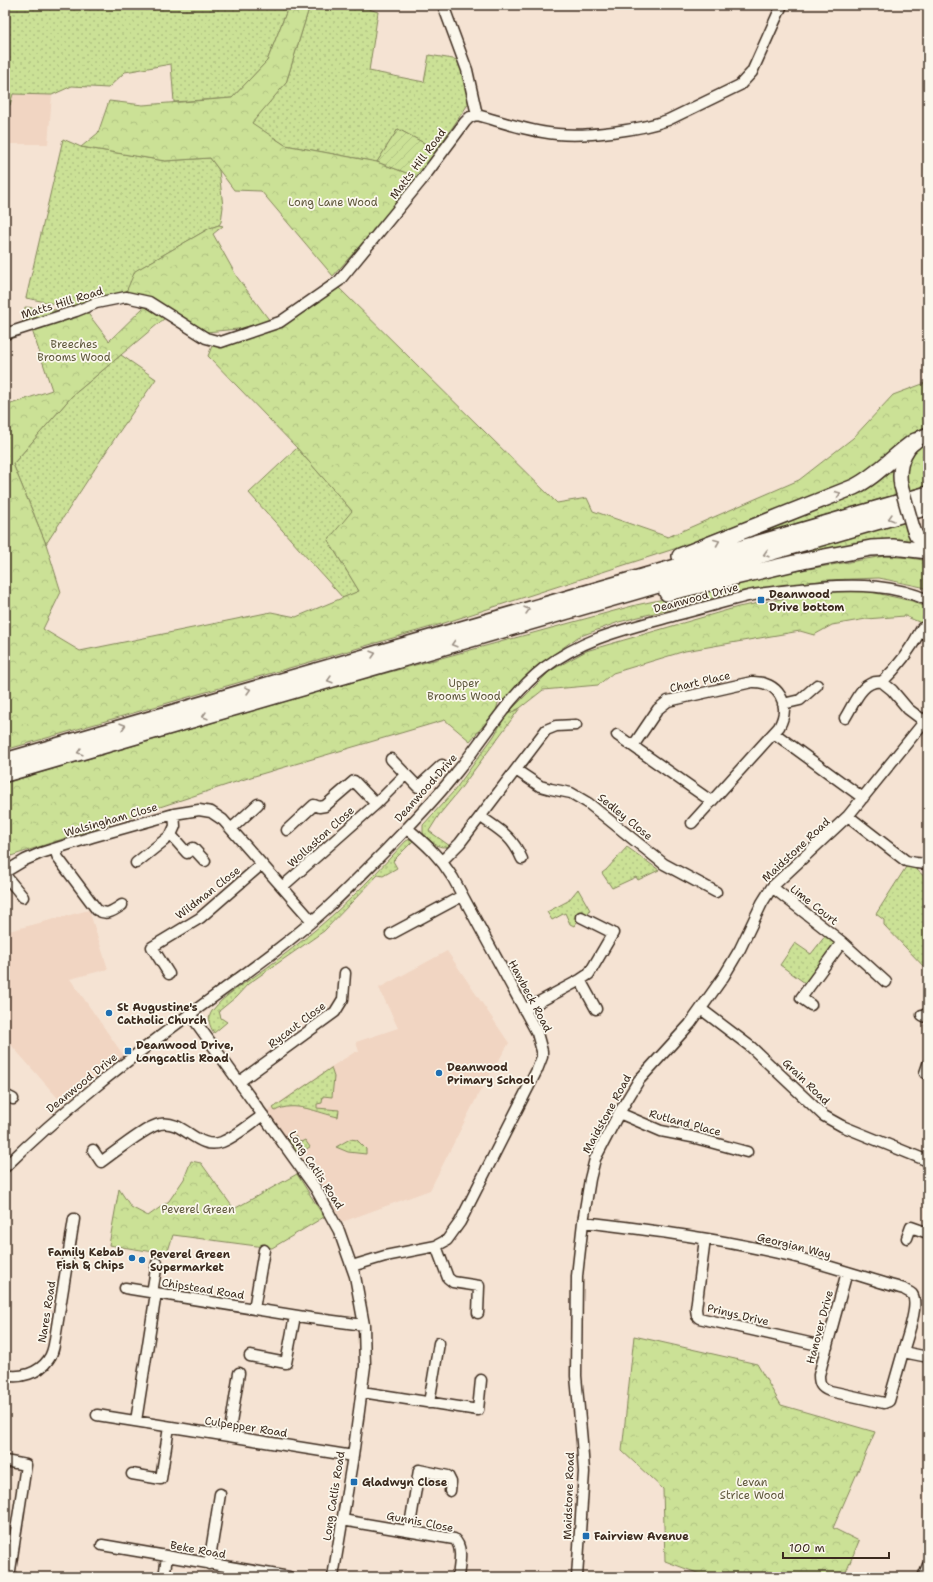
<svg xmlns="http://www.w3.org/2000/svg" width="933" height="1582" font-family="'Shantell Sans',sans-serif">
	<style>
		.built { fill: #f1d5c2 }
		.grass { fill: url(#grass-dots); stroke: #83865a }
		.forest { fill: url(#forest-crowns); stroke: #83865a }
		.garden { fill: url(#garden-furrows); stroke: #83865a }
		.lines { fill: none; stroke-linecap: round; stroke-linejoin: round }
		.minor-casing { stroke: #3b2a1e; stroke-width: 13 }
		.major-casing { stroke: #3b2a1e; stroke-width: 16 }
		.highway-casing { stroke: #3b2a1e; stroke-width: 18 }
		.minor { stroke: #fbf7ec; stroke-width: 10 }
		.major { stroke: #fbf7ec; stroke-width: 13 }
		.highway { stroke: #fbf7ec; stroke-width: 15 }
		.major-bridge-casing { stroke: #3b2a1e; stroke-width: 16; stroke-linecap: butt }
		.major-bridge { stroke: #fbf7ec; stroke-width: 13 }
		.oneway { stroke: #9b9085 }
		.poi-dot { fill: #1f6fb2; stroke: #fbf7ec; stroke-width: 1.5 }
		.labels { text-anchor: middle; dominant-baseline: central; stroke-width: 3.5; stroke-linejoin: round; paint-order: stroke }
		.street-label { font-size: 11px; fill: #3b2a1e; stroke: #fbf7ec }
		.park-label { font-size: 11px; fill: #5f583c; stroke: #fbf7ec }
		.poi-label { font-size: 11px; font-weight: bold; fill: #3b2a1e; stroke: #fbf7ec; text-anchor: start }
	</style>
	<defs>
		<pattern id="grass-dots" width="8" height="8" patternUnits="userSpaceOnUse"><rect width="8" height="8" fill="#cbe196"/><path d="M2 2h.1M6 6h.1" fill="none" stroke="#afc181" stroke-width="1.8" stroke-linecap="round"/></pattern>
		<pattern id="forest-crowns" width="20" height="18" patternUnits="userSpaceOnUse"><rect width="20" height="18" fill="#cbe196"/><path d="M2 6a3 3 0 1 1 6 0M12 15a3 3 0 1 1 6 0" fill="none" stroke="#afc181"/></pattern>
		<pattern id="garden-furrows" width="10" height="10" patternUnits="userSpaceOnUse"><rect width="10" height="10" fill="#cbe196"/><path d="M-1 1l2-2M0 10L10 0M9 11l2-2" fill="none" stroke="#afc181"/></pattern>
	</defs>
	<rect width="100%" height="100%" fill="#f5e3d3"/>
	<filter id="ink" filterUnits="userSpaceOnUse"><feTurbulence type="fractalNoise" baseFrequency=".025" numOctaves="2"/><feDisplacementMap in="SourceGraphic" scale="8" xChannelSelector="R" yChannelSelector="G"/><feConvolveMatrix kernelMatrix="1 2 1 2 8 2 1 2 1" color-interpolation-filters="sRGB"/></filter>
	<g filter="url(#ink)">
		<!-- built -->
		<path class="built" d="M13,94L52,95L48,144H5V104L10,105Z
			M89,910L108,969L70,979L124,1056L63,1104L5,1038V932Z
			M447,951L509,1043L479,1093L430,1190L342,1222L326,1192L312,1173L309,1167L310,1159L303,1151L297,1154L267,1111L331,1067L355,1052H359L356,1042L398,1028L379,988Z"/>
		<!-- grass -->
		<path class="grass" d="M5,5H289L267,61L232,98L174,102L171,64L125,72L108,88L72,86L52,95L13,94L10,105L5,104Z
			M310,5H357L378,12L369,71L424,82L429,55L459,60L471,100L437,150L398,129L377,162L285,145L251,123L286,83Z
			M63,139L81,147L165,161L210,158L219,170L223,207L221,222L219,225L210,228L137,270L126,292L75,308L26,298Z
			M25,307L66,311L23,322Z
			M121,355L156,379L117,435L46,544L13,464L72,396Z
			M297,448L353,512L328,540L359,591L343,598L249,493Z
			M895,461L894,478L897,494L700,552Z
			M906,522L919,549L725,573L903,522Z
			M520,708L458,792L439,815L429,831L450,846C437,850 431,841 423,833V825L454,791L494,736L506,715Z
			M410,839L413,841L393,861L397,868L383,876L378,875L324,931L248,984L236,997L219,1011L221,1018L227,1022L214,1033C209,1025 207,1019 212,1011C225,994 247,982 265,969C283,956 302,941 320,926C351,900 379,870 406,841Z
			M627,847L659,870L638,880L636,877L612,888L602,873L606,870Z
			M906,867L915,868L928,880V971L884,925V920L876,914Z
			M578,889L590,910L587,915L581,917L574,926L570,924L565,913L552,920L547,912L568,901Z
			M826,935L833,941L834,945L805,983L780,965L795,943L811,954Z
			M331,1068L334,1077L332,1097L323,1096L322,1103L317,1104V1108L339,1110L338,1117C318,1113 294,1100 275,1111L273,1108Z
			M295,1136L301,1142L305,1140L310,1147L297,1154L288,1140Z
			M350,1139L357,1140L366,1149V1154L348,1152L336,1147Z"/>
		<!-- forest -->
		<path class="forest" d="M289,5H310L286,83L252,123L285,145L377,162L420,178L333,276L261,191L234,190L210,158L165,161L81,147L98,133L109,101L143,105L232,98L267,61Z
			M219,225L223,226L213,234L237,277L270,321L238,329L206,332L161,304L126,292L135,271L210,228Z
			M339,288L557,503L587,498L593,511L668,537L799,480L853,438L893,395L928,382V428L916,431L866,475L674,549L438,625L5,750V406L52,390L32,330L86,311L109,341L146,305L165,318L72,396L13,464L46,544L61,592L43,629L80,651L271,612L296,617L359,591L328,540L352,511L297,448L208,356L212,346L269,332Z
			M928,440V485L907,491C905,484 906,479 907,472C908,453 912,450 928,440Z
			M884,556L911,558L928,561V590L922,587L879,578L827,580L736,592L619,622L578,637L540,664L506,700L499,699L496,711L470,741L445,720L251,777L5,858V783L342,685L636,605L785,573Z
			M862,590L912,601L928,608V626L905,616L866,619L832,625L814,635L800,631L685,651L613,673L598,685L543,690L520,708L506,715L550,671L586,651L738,607L814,593Z
			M191,1161L201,1163L234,1209L297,1174L324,1217L272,1248L173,1235L167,1254L109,1245L119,1189L131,1207L148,1216L169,1201L184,1179Z
			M634,1336L757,1364L781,1405L875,1432L833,1528L859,1541L844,1577H708L665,1561L663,1489L622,1451Z"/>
		<!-- garden -->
		<path class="garden" d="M398,129L437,150L420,178L377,162Z"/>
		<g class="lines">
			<defs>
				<path id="minor" d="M443,5L467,70L477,115
					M477,115C503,122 530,132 557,134C587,137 640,130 668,120L740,85L752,72L782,5
					M5,334L76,311L96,303L126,297L149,302L206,338L221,342L280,322L339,281L421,181L465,122L470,117L477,115
					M882,682L892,690L908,709L924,721
					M783,704L800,700L817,685
					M845,718C854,704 862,679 882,682C898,667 912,647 922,628
					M774,733L863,798
					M617,735L711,801
					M633,746L658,709L668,701L752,682C778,681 792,704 779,727L692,823
					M391,759L418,787L442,765
					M516,770L540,786L551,789L571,793L588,803L664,864L716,892
					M848,816L906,861L916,863L928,864
					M481,817C501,831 512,836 522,859
					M231,829L258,804
					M287,830L314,805L319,807L325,806L354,781L376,804
					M171,835L187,853L193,848L205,861
					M55,849L58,858L97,910C107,916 113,911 122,905
					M442,861L460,843L546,730L556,726L576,725
					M136,863L171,835L175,826L174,814
					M5,872L25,860L41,853L92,837L174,814L199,810L211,812L223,820L312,921
					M5,875L23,897
					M282,887L376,804L405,775
					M772,887L842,942L886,982
					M391,934L462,896
					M169,974L152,947L200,918L262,864
					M580,980L596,1009
					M811,1005L801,998L842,942
					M701,1009L751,1047L824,1116L842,1126L928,1161
					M524,1010L580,980L589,974L613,933L581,917
					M190,1014L316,1189L339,1231L355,1276L364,1325L365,1366L353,1456L333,1577
					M922,1015L928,1018
					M925,1073L928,1064
					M239,1082L335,1012L343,999L345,973
					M5,1095L13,1099
					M619,1113L661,1131L692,1137L747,1152
					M93,1150L101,1162C114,1153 147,1126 160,1124C184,1119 197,1151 222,1142C237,1136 250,1124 263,1115
					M5,1167C62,1111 125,1062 190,1014C236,980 283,948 326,909C347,890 367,869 387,849C411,824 435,800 456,773C485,738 508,696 544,668C585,637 627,629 676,615C700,609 723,602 748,596C772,591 797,589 821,587C858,584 894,585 928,600
					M583,1222C651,1230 720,1239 787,1255C826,1264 865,1278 904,1289C906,1291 910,1292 912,1294C920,1304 906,1340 903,1352L928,1357
					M907,1238L911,1227L928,1233
					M705,1239L696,1309L697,1316L699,1318L827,1347
					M436,1246L448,1278L453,1282L479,1286L478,1313
					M352,1266L385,1256L436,1246L447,1240L460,1222L537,1070L542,1057V1051L537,1033L453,878C440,857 426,844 407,828
					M847,1272L819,1375C819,1384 821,1388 830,1391L884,1403L889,1401L903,1352
					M125,1288L310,1318L364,1325
					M152,1293L157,1263
					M254,1309L264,1250
					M250,1356L286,1363L295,1316
					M5,1375C20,1379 39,1373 48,1360C53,1354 54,1346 55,1339L74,1219
					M362,1392L478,1410L481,1380
					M429,1403L439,1343
					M97,1415L353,1456
					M136,1421L156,1293
					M229,1436L239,1373
					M5,1461L26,1465L9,1577
					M132,1474L161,1479L169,1427
					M342,1520L454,1539C464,1547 459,1566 458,1577
					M409,1531L419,1470L448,1476L451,1482L450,1491
					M102,1545L289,1577
					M209,1564L220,1494
					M164,1577L167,1557
					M577,1577L584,1472L582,1442L576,1376L577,1276L583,1222L590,1179L595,1159L619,1113L639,1080L690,1024L724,976L740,949L762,903L772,887L848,816L928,717
					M923,1577L928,1565"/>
				<path id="major" d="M901,486C897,464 906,442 928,434
					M913,528L916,535L928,547"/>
				<path id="highway" d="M680,556L854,487C877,476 894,455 915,441
					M667,593L803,561L871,548L893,547L928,551
					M5,761L928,494
					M5,774L928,507"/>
			</defs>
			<!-- minor casing -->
			<use href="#minor" class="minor-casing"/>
			<!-- major casing -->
			<use href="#major" class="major-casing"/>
			<!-- highway casing -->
			<use href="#highway" class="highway-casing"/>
			<!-- minor -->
			<use href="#minor" class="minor"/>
			<!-- major -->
			<use href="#major" class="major"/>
			<!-- highway -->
			<use href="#highway" class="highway"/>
			<defs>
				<path id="major-bridge" d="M901,486L913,528"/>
			</defs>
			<!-- major-bridge casing -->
			<use href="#major-bridge" class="major-bridge-casing"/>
			<!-- major-bridge -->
			<use href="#major-bridge" class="major-bridge"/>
		</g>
		<!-- one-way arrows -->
		<defs><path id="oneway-chevron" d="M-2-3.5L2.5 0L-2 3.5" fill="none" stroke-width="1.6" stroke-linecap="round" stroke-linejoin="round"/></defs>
		<g class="oneway">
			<use href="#oneway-chevron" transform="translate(838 494) rotate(-22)"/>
			<use href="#oneway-chevron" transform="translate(891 518) rotate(164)"/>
			<use href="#oneway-chevron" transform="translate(717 542) rotate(-22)"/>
			<use href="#oneway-chevron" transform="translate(766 554) rotate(164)"/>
			<use href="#oneway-chevron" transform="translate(527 610) rotate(-16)"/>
			<use href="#oneway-chevron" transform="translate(454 644) rotate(164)"/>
			<use href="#oneway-chevron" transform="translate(373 654) rotate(-16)"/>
			<use href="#oneway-chevron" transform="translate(330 680) rotate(164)"/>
			<use href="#oneway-chevron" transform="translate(248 690) rotate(-16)"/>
			<use href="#oneway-chevron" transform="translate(205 716) rotate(164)"/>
			<use href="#oneway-chevron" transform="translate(123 726) rotate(-16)"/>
			<use href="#oneway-chevron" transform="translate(80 752) rotate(164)"/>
		</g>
	</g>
	<!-- markers -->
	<g class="poi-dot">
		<rect x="757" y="596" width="8" height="8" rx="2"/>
		<circle cx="109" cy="1013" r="4"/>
		<rect x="124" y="1047" width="8" height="8" rx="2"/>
		<circle cx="439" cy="1073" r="4"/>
		<circle cx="132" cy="1258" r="4"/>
		<circle cx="142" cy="1260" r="4"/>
		<rect x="350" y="1478" width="8" height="8" rx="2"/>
		<rect x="582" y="1532" width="8" height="8" rx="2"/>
	</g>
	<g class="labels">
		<!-- street labels -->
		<g class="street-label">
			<text transform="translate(418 164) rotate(-53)">Matts Hill Road</text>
			<text transform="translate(62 303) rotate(-17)">Matts Hill Road</text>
			<text transform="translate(696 598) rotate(-15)">Deanwood Drive</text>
			<text transform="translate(700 682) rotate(-13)">Chart Place</text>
			<text transform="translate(426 788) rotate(-48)">Deanwood Drive</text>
			<text transform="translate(625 817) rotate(39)">Sedley Close</text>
			<text transform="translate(111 820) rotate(-16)">Walsingham Close</text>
			<text transform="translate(321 837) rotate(-42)">Wollaston Close</text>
			<text transform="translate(796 850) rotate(-43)">Maidstone Road</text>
			<text transform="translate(208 893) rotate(-38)">Wildman Close</text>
			<text transform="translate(814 905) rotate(38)">Lime Court</text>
			<text transform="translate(530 996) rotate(62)">Hawbeck Road</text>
			<text transform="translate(297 1025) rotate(-37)">Rycaut Close</text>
			<text transform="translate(806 1082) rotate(44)">Grain Road</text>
			<text transform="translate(82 1083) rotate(-39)">Deanwood Drive</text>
			<text transform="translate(607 1114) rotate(-61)">Maidstone Road</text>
			<text transform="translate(685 1123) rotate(15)">Rutland Place</text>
			<text transform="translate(316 1170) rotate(57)">Long Catlis Road</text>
			<text transform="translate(794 1246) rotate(14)">Georgian Way</text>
			<text transform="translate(203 1289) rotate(9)">Chipstead Road</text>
			<text transform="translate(47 1312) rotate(-81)">Nares Road</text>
			<text transform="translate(738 1315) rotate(13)">Prinys Drive</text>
			<text transform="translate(820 1327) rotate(-75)">Hanover Drive</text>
			<text transform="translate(246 1427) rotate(9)">Culpepper Road</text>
			<text transform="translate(334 1496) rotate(-81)">Long Catlis Road</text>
			<text transform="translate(569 1496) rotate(-88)">Maidstone Road</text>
			<text transform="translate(420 1522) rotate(11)">Gunnis Close</text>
			<text transform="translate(198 1550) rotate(10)">Beke Road</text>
		</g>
		<!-- park labels -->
		<g class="park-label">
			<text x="333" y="202">Long Lane Wood</text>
			<text x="74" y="344">Breeches<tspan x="74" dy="13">Brooms Wood</tspan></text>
			<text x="464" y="683">Upper<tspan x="464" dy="13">Brooms Wood</tspan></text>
			<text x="198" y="1209">Peverel Green</text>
			<text x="752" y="1482">Levan<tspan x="752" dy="13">Strice Wood</tspan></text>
		</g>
		<!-- poi labels -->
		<g class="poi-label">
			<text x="769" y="594">Deanwood<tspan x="769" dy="13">Drive bottom</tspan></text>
			<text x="117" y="1007">St Augustine's<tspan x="117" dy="13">Catholic Church</tspan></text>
			<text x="136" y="1045">Deanwood Drive,<tspan x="136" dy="13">Longcatlis Road</tspan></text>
			<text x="447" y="1067">Deanwood<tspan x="447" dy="13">Primary School</tspan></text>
			<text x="124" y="1252" text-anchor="end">Family Kebab<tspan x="124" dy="13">Fish &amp; Chips</tspan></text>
			<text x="150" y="1254">Peverel Green<tspan x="150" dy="13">Supermarket</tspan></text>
			<text x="362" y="1482">Gladwyn Close</text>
			<text x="594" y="1536">Fairview Avenue</text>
		</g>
	</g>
	<!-- margin -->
	<rect width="933" height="1582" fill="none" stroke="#fbf7ec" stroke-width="20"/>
	<rect x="10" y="10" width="913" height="1562" fill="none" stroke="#3b2a1e" stroke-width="1.5" filter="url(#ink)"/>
	<!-- scale -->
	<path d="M783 1552v6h106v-6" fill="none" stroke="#3b2a1e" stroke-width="2"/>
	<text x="789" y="1552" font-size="12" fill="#3b2a1e" stroke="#fbf7ec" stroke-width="3" paint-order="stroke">100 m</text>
</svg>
